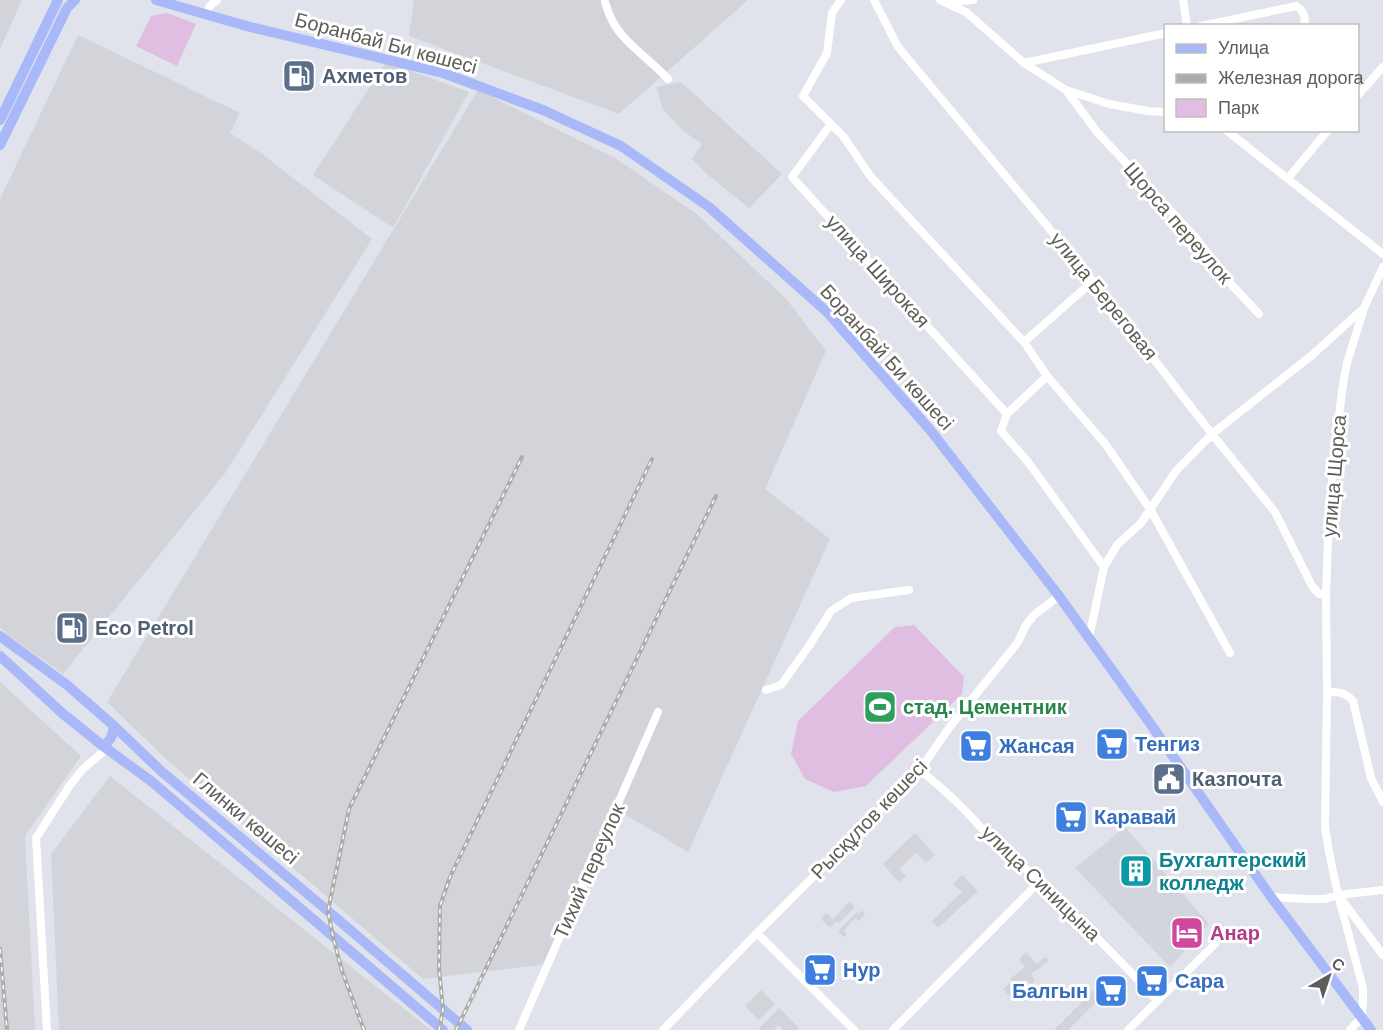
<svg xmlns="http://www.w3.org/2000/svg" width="1383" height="1030" font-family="Helvetica,sans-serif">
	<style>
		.industrial { fill: #d3d4d9 }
		.education { fill: #d2d4de }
		.green { fill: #e0bee1 }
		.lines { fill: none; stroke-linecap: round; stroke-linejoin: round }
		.minor { stroke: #fff; stroke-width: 8 }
		.major { stroke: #a8b8f8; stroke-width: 10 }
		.rail-casing { stroke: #acacab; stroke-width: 4 }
		.rail { stroke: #fff; stroke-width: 1.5; stroke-dasharray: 4.5; stroke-linecap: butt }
		.labels { text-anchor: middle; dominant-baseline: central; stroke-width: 6; stroke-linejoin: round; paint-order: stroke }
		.street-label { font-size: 20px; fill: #605d59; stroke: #fff }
		.service-label { font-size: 20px; font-weight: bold; fill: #4e5e75; stroke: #fff; text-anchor: start }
		.leisure-label { font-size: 20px; font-weight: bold; fill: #27864d; stroke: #fff; text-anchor: start }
		.shop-label { font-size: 20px; font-weight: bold; fill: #366cbe; stroke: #fff; text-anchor: start }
		.culture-label { font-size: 20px; font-weight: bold; fill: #0d838f; stroke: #fff; text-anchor: start }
		.hotel-label { font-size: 20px; font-weight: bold; fill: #b23c85; stroke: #fff; text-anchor: start }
	</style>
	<rect width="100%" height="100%" fill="#e0e3eb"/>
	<!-- industrial -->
	<path class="industrial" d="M0,0H22L0,49Z
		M414,0H748L619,114L409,36Z
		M78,35L240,113L230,133L262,154L372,239L226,472L63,674L8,635L0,627V199Z
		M386,62L469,92L393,228L313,175Z
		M681,82L782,174L749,208L708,175L692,159L702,144L682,130L662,108L657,87Z
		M478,90L615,158L698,215L787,300L826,351L765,489L830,539L688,852L618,810L548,964L423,979L166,759L107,702Z
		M0,682L81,756L25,836L35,1030H0Z
		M110,776L431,1030H59L51,854Z
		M915,833L935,855L926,863L916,853L899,869L906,876L899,882L883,864Z
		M962,875L978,891L938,928L932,921L962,892L953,884Z
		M849,902L855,907L839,923L837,921L830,928L821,919L826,913L833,919Z
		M862,910L865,914L859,921L855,918L844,931L847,934L844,937L838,931L857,912L859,914Z
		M1026,952L1036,964L1045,957L1049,961L1031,974L1035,980L1031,984L1027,980L1013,993L1016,997L1013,1000L1003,989L1012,982L1010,979L1025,967L1019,959Z
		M761,990L775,1004L759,1020L745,1006Z
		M1093,991L1100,998L1068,1030H1054Z
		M779,1008L799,1028L796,1030H784L778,1025L774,1030H761L759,1028Z"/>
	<!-- education -->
	<path class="education" d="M1125,827L1209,924L1170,967L1075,868Z"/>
	<!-- green -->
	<path class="green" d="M167,13L196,24L177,66L136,46L151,16Z
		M914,625L964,677L962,694L866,786L834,792L805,779L791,754L798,721L895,627Z"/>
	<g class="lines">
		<!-- minor -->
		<path class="minor" d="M841,0L832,13L827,53L803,96L843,136L871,177L1024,342L1047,376L1106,445L1150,509L1230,653
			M874,0L898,47L1093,281L1212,434L1275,512L1312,586L1319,594L1326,595
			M940,0L966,12L1024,63L1066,90L1109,104L1148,111L1166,112
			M945,0L961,1L973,0
			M1183,0L1187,26
			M605,2C607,8 609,15 612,20C622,42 651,60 668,79
			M206,13L210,6L217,0
			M1201,26L1296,6C1303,10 1306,17 1304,26
			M1024,63L1166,33
			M1066,90L1097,132L1196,238L1228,281L1259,314
			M1358,95L1383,67
			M831,124L792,177L1007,414
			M1226,130L1383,254
			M1288,178L1328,130
			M1024,342L1093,281
			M1047,376L1007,414L1001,431L1028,462L1104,567
			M1089,638L1104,567L1117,545L1141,523L1176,471L1212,434L1311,356L1364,308
			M766,690L781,685L809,646L831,611L851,598L909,590
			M1327,692C1339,692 1345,692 1353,701L1371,778L1383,802
			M920,770C942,788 963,806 981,828C1043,883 1101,940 1158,1001
			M1271,897L1306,899H1325L1338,895L1383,890
			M1341,899L1383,955
			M757,933L854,1030
			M47,1030L36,838L70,785L82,770L106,749
			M519,1030L658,712
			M663,1030L757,933L920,770L949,728L1018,642L1026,625L1034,615L1059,596
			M893,1030L1040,881
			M1128,1030L1215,944
			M1350,1030L1361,1018L1363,1004V988L1338,895L1330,857L1325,828L1327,692L1326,595L1328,541L1334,455L1343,384L1347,363L1364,308L1383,267"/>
		<!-- major -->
		<path class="major" d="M156,0L250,27L443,73L543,110L621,146L709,207L827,312L931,431L1059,596L1147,719L1271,897L1371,1030
			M0,120L58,0
			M0,145L67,8L75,0
			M0,636L67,685L113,725L161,771L328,911L467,1030
			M0,656L62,713L103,746L151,781L443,1030
			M103,746C111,740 114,735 113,725"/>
		<defs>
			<path id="rail" d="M0,949L7,1030
				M364,1030L342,971L333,937L328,911L349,809L522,457
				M439,1030L443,1010L439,968L440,906L450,877L652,459
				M456,1030L716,496"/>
		</defs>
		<!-- rail casing -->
		<use href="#rail" class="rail-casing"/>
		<!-- rail -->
		<use href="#rail" class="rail"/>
	</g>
	<!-- icons -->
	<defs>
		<symbol id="fuel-square" viewBox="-11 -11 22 22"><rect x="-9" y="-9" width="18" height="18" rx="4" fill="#5c6f8a" stroke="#fff"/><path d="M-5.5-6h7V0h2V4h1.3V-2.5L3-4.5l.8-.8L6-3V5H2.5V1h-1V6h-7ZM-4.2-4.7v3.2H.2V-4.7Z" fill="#fff"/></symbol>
		<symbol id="stadium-square" viewBox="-11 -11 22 22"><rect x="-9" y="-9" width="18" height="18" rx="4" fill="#2e9e5b" stroke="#fff"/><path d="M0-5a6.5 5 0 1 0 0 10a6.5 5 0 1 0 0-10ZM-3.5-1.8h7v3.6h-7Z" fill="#fff"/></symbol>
		<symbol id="supermarket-square" viewBox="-11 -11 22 22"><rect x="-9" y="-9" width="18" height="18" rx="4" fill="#3f7fe0" stroke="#fff"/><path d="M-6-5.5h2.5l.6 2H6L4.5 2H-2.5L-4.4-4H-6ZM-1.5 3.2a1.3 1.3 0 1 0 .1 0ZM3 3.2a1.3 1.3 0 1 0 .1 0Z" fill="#fff"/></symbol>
		<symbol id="civic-square" viewBox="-11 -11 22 22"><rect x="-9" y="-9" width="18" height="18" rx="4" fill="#5c6f8a" stroke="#fff"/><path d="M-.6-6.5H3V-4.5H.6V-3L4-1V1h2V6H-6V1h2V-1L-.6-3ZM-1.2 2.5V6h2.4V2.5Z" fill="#fff"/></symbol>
		<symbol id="building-square" viewBox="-11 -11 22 22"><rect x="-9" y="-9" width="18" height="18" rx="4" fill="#0f9aa8" stroke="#fff"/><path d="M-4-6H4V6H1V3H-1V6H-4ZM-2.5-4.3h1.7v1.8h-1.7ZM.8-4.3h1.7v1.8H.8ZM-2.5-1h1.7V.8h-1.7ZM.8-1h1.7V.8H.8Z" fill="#fff"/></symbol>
		<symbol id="hotel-square" viewBox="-11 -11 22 22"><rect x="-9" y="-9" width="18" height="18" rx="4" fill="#d1479c" stroke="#fff"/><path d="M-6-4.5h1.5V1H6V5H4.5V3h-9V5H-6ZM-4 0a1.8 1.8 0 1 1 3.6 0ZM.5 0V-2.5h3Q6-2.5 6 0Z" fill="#fff"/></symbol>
	</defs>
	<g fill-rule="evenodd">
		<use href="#fuel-square" x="280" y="57" width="38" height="38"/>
		<use href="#fuel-square" x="53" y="609" width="38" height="38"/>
		<use href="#stadium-square" x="861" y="688" width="38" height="38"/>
		<use href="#supermarket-square" x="1093" y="725" width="38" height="38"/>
		<use href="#supermarket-square" x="957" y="727" width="38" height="38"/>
		<use href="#civic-square" x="1150" y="760" width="38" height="38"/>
		<use href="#supermarket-square" x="1052" y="798" width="38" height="38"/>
		<use href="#building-square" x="1117" y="852" width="38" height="38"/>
		<use href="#hotel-square" x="1168" y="914" width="38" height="38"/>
		<use href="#supermarket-square" x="801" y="951" width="38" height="38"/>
		<use href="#supermarket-square" x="1133" y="962" width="38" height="38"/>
		<use href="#supermarket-square" x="1092" y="972" width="38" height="38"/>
	</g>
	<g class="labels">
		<!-- street labels -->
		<g class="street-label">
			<text transform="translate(386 43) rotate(15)">Боранбай Би көшесі</text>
			<text transform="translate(1178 223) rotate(49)">Щорса переулок</text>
			<text transform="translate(878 271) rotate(48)">улица Широкая</text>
			<text transform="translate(1104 296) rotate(51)">улица Береговая</text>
			<text transform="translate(887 357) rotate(48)">Боранбай Би көшесі</text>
			<text transform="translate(1334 476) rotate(-85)">улица Щорса</text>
			<text transform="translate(246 818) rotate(40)">Глинки көшесі</text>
			<text transform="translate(869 819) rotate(-46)">Рысқұлов көшесі</text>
			<text transform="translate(589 871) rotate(-66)">Тихий переулок</text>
			<text transform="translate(1041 883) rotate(44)">улица Синицына</text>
		</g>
		<!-- service labels -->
		<g class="service-label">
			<text x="322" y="76">Ахметов</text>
			<text x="95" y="628">Eco Petrol</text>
			<text x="1192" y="779">Казпочта</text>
		</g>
		<!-- leisure labels -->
		<g class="leisure-label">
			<text x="903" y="707">стад. Цементник</text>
		</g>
		<!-- shop labels -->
		<g class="shop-label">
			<text x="1135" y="744">Тенгиз</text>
			<text x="999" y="746">Жансая</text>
			<text x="1094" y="817">Каравай</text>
			<text x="843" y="970">Нур</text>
			<text x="1175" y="981">Сара</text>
			<text x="1088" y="991" text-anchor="end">Балгын</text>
		</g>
		<!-- culture labels -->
		<g class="culture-label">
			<text x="1159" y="860">Бухгалтерский<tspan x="1159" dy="23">колледж</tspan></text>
		</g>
		<!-- hotel labels -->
		<g class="hotel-label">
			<text x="1210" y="933">Анар</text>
		</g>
	</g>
	<!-- legend -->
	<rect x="1164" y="24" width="195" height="108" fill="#ffffff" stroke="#bfbebd" stroke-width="1.5"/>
	<rect x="1176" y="44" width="30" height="9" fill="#a8b8f8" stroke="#bfbebd" stroke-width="1.5"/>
	<text x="1218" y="54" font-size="18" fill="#605d59">Улица</text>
	<rect x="1176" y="74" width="30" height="9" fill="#acacab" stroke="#bfbebd" stroke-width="1.5"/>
	<text x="1218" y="84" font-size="18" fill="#605d59">Железная дорога</text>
	<rect x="1176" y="99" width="30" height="18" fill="#e0bee1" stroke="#bfbebd" stroke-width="1.5"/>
	<text x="1218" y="114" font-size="18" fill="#605d59">Парк</text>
	<!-- north arrow -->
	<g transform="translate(1329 976) rotate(39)" stroke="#ffffff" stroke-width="4.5" paint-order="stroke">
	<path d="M0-4.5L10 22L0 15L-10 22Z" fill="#605d59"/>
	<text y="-9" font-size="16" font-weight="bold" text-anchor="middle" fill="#605d59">С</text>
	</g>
</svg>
